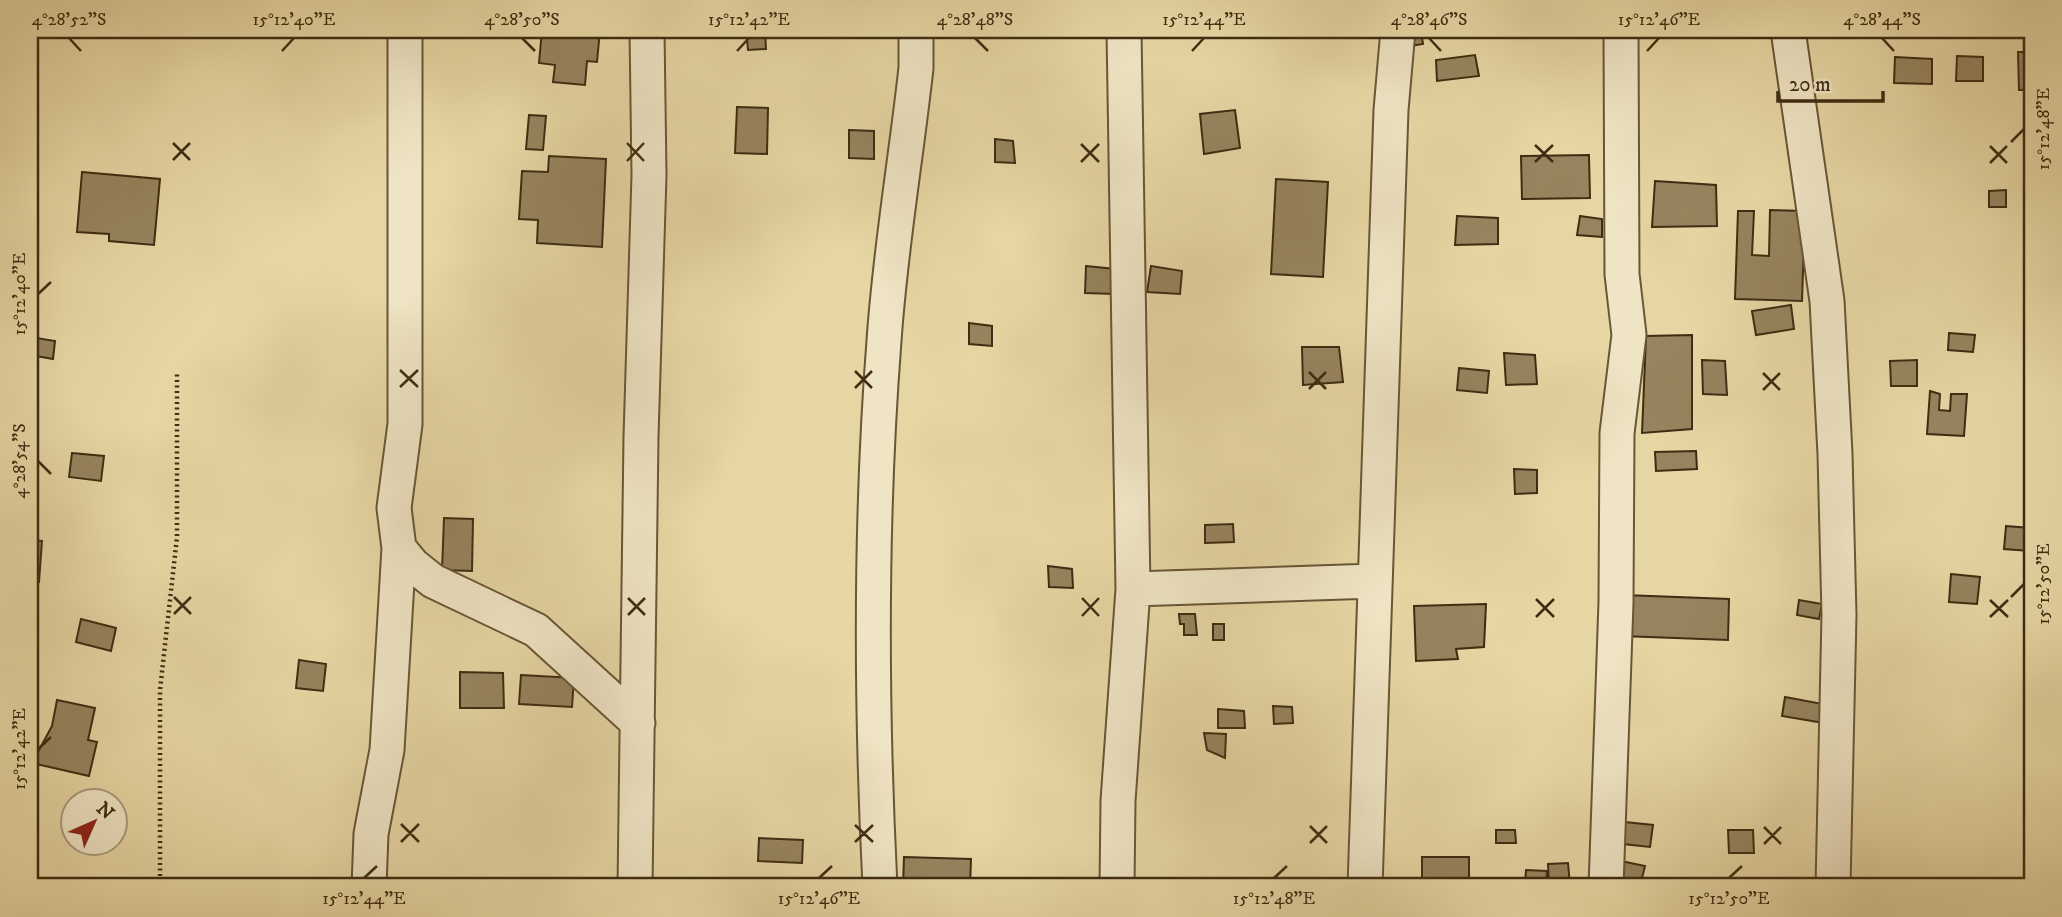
<svg xmlns="http://www.w3.org/2000/svg" width="2062" height="917" font-family="'IM FELL DW Pica',serif">
	<style>
		.building { fill: #96845e; stroke: #3f2c12; stroke-width: 2 }
		.lines { fill: none; stroke-linecap: round; stroke-linejoin: round }
		.street-casing { stroke: #695636; stroke-width: 37 }
		.path { stroke: #3f2c12; stroke-width: 4.5; stroke-dasharray: 2 3.5; stroke-linecap: butt }
		.street { stroke: #efe4c4; stroke-width: 33 }
		.ticks { fill: none; stroke: #3f2c12; stroke-width: 2.5 }
		.neatline { fill: none; stroke: #3f2c12; stroke-width: 2.5 }
		.ticks-label { font-size: 18px; text-anchor: middle; fill: #3f2c12 }
	</style>
	<rect width="100%" height="100%" fill="#e6d6a4"/>
	<filter id="stains"><feTurbulence type="fractalNoise" baseFrequency=".00286" numOctaves="4"/><feColorMatrix values="0 0 0 0 .2 0 0 0 0 .09 0 0 0 0 .02 0 0 0 .5 -.17"/></filter>
	<radialGradient id="worn" r=".72"><stop offset=".6" stop-color="#630" stop-opacity="0"/><stop offset="1" stop-color="#630" stop-opacity=".3"/></radialGradient>
	<!-- building -->
	<path class="building" d="M542,30H600L597,62L587,61L585,85L553,82L555,65L539,63Z
		M746,30H765L766,49L748,50Z
		M1402,30H1421L1423,44L1404,47Z
		M2018,52H2032V100H2026V90H2019Z
		M1475,55L1479,76L1437,81L1436,60Z
		M1957,56L1983,57V81H1956Z
		M1895,57L1932,59V84L1894,83Z
		M737,107L768,108L767,154L735,153Z
		M1235,110L1240,148L1204,154L1200,114Z
		M529,115L546,116L543,150L526,149Z
		M849,130L874,131V159L849,158Z
		M995,139L1013,141L1015,163L995,162Z
		M1589,155L1590,198L1522,199L1521,156Z
		M549,156L606,159L602,247L537,243L538,220L519,219L522,171L548,172Z
		M82,172L160,179L154,245L109,241V234L77,232Z
		M1276,179L1328,182L1323,277L1271,274Z
		M1655,181L1716,185L1717,226L1652,227Z
		M2006,190V207H1989V191Z
		M1770,210L1805,211L1802,301L1735,299L1738,211H1754L1752,255L1769,256Z
		M1457,216L1498,218V244L1455,245Z
		M1580,216L1602,219V237L1577,235Z
		M1086,266L1115,269L1114,294L1085,293Z
		M1151,266L1182,271L1180,294L1147,292Z
		M1791,305L1794,329L1756,335L1752,311Z
		M969,323L992,326V346L969,344Z
		M1949,333L1975,335L1973,352L1948,350Z
		M1692,335V429L1642,433L1646,336Z
		M30,337L55,341L53,359L30,355Z
		M1302,347H1339L1343,382L1303,385Z
		M1504,353L1535,355L1537,384L1506,385Z
		M1702,360L1725,361L1727,395L1703,394Z
		M1917,360V386H1891L1890,361Z
		M1459,368L1489,371L1487,393L1457,390Z
		M1930,391L1940,394L1939,410L1950,411L1951,394H1967L1964,436L1927,434Z
		M1696,451L1697,469L1656,471L1655,452Z
		M72,453L104,456L101,481L69,477Z
		M1514,469L1537,470V493L1515,494Z
		M444,518L473,519L472,571L442,570Z
		M1233,524L1234,542L1205,543V525Z
		M2006,526L2030,528L2029,551L2004,549Z
		M30,540L42,541L39,582L30,581Z
		M1048,566L1072,569L1073,588L1049,587Z
		M1951,574L1980,577L1977,604L1949,602Z
		M1624,595L1729,599L1728,640L1622,636Z
		M1799,600L1822,604L1819,619L1797,615Z
		M1486,604L1484,647L1456,649L1458,659L1416,661L1414,606Z
		M1179,614H1195L1197,635H1184V624H1180Z
		M81,619L116,628L111,651L76,642Z
		M1213,624H1224V640H1213Z
		M299,660L326,664L323,691L296,688Z
		M460,672L503,673L504,708H460Z
		M521,675L574,678L572,707L519,704Z
		M1785,697L1828,705L1824,723L1782,716Z
		M57,700L95,708L88,740L97,742L89,776L32,763L52,726Z
		M1273,706L1292,707L1293,723L1274,724Z
		M1218,709L1244,711L1245,728H1218Z
		M1204,733L1226,734L1225,758L1207,750Z
		M1625,822L1653,825L1650,847L1623,844Z
		M1496,830H1515L1516,843H1496Z
		M1728,830H1753L1754,853H1729Z
		M759,838L803,840L802,863L758,861Z
		M904,857L971,859L970,887H903Z
		M1422,857H1469V887H1422Z
		M1621,861L1645,866L1640,886L1616,880Z
		M1568,863L1570,885L1549,886L1548,864Z
		M1526,870L1547,871L1546,887L1525,885Z
		M764,878L837,880V887H763Z
		M1777,880L1778,887H1748V882Z"/>
	<g class="lines">
		<defs>
			<path id="street" d="M405,30V424L394,508L399,548L413,565L433,581L536,630L638,723
				M1788,30L1827,301L1835,454L1839,615L1833,887
				M1133,589L1374,581
				M369,887L371,834L387,750L399,548
				M635,887L641,437L649,175L647,30
				M880,887C871,708 870,521 884,341C890,250 906,159 916,68V30
				M1117,887L1118,801L1133,589L1124,30
				M1365,887L1391,110L1398,30
				M1606,887L1616,602L1617,433L1629,335L1622,274L1621,30"/>
		</defs>
		<!-- street casing -->
		<use href="#street" class="street-casing"/>
		<!-- path -->
		<path class="path" d="M160,887V690L177,537V373"/>
		<!-- street -->
		<use href="#street" class="street"/>
	</g>
	<!-- ticks -->
	<path class="ticks" d="M69,38L81,51M522,38L535,51M975,38L988,51M1429,38L1441,51M1882,38L1894,51M282,51L294,38M737,51L749,38M1192,51L1204,38M1647,51L1659,38M2011,142L2024,129M173,143L190,160M627,143L644,161M1081,144L1099,162M1535,145L1553,162M1990,146L2007,163M173,160L190,143M627,161L644,143M1081,162L1099,144M1535,162L1553,145M1990,163L2007,146M38,294L51,282M400,370L418,387M855,371L872,388M1309,372L1326,389M1763,373L1780,390M400,387L418,370M855,388L872,371M1309,389L1326,372M1763,390L1780,373M38,461L51,474M174,597L191,614M2011,597L2024,584M628,598L645,615M1082,598L1099,616M1536,599L1554,617M1990,600L2008,617M174,614L191,597M628,615L645,598M1082,616L1099,598M1536,617L1554,599M1990,617L2008,600M38,749L51,737M401,824L419,842M855,825L873,842M1310,826L1327,843M1764,827L1781,844M401,842L419,824M855,842L873,825M1310,843L1327,826M1764,844L1781,827M364,878L377,866M819,878L832,866M1274,878L1287,866M1729,878L1742,866"/>
	<!-- margin -->
	<rect width="2062" height="917" fill="none" stroke="#e6d6a4" stroke-width="77"/>
	<!-- north arrow -->
	<g transform="translate(94 822) rotate(45)"><circle r="33" fill="#efe4c4" stroke="#a99a7d" stroke-width="2"/>
	<path d="M0-5L12 26L0 18L-12 26Z" fill="#8f2418"/>
	<text y="-10" font-size="19" font-weight="bold" text-anchor="middle" fill="#3f2c12">N</text>
	</g>
	<!-- scale -->
	<path d="M1778 91v10h105v-10" fill="none" stroke="#3f2c12" stroke-width="3.5"/>
	<text x="1789" y="91" font-size="21" fill="#3f2c12" stroke="#efe4c4" stroke-width="5" paint-order="stroke">20 m</text>
	<rect x="38" y="38" width="1986" height="840" class="neatline"/>
	<g class="ticks-label">
		<text x="69" y="25">4°28'52"S</text>
		<text x="294" y="25">15°12'40"E</text>
		<text x="522" y="25">4°28'50"S</text>
		<text x="749" y="25">15°12'42"E</text>
		<text x="975" y="25">4°28'48"S</text>
		<text x="1204" y="25">15°12'44"E</text>
		<text x="1429" y="25">4°28'46"S</text>
		<text x="1659" y="25">15°12'46"E</text>
		<text x="1882" y="25">4°28'44"S</text>
		<text transform="translate(2043 129) rotate(-90)" y="6">15°12'48"E</text>
		<text transform="translate(19 294) rotate(-90)" y="6">15°12'40"E</text>
		<text transform="translate(19 461) rotate(-90)" y="6">4°28'54"S</text>
		<text transform="translate(2043 584) rotate(-90)" y="6">15°12'50"E</text>
		<text transform="translate(19 749) rotate(-90)" y="6">15°12'42"E</text>
		<text x="364" y="904">15°12'44"E</text>
		<text x="819" y="904">15°12'46"E</text>
		<text x="1274" y="904">15°12'48"E</text>
		<text x="1729" y="904">15°12'50"E</text>
	</g>
	<rect width="100%" height="100%" filter="url(#stains)"/>
	<rect width="100%" height="100%" fill="url(#worn)"/>
</svg>
